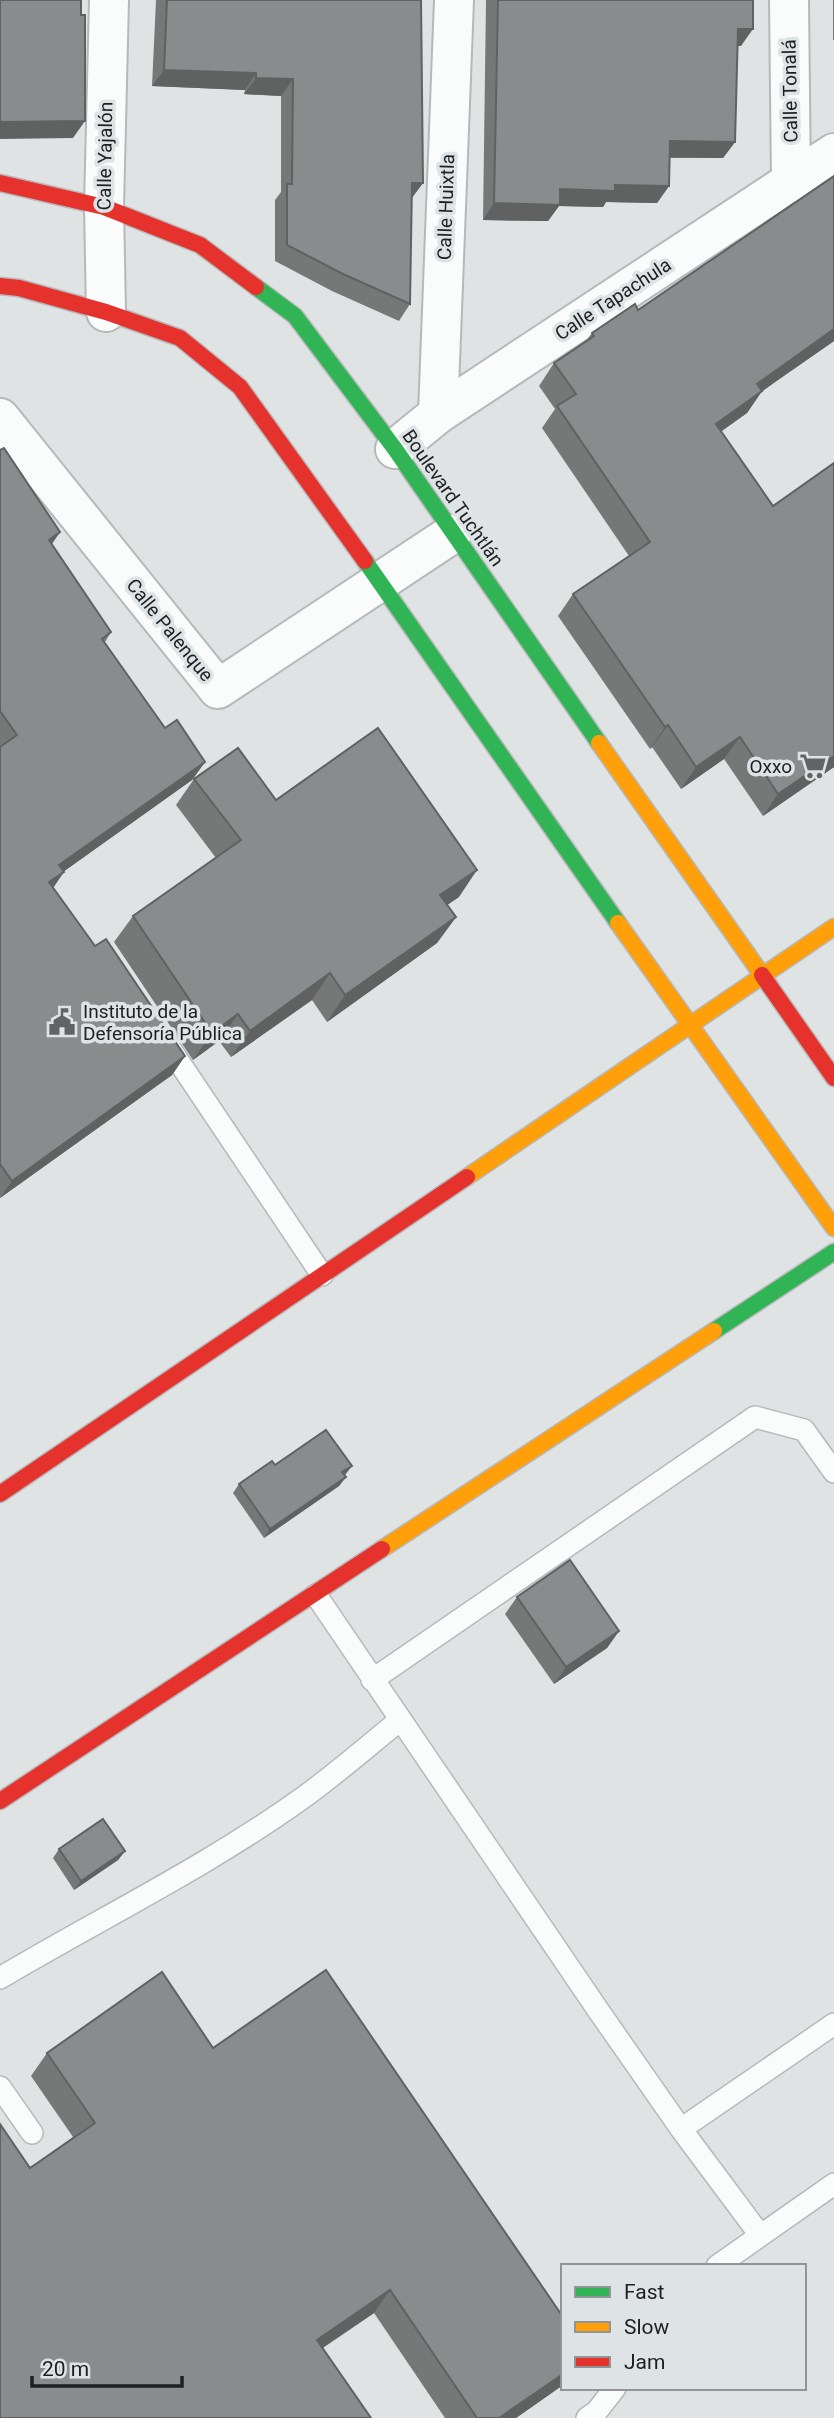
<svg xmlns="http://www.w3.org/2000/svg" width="834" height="2418" font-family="Roboto,sans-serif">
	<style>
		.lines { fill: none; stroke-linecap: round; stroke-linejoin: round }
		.lane-casing { stroke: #b6b8b9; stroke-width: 24 }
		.street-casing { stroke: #b6b8b9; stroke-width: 42 }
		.fast-casing { stroke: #b6b8b9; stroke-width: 19 }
		.slow-casing { stroke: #b6b8b9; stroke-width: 19 }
		.jam-casing { stroke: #b6b8b9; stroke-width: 19 }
		.lane { stroke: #fafbfb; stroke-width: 21 }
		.street { stroke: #fafbfb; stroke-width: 38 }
		.fast { stroke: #30b455; stroke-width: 16 }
		.slow { stroke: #ff9f0a; stroke-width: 16 }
		.jam { stroke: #e5322d; stroke-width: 16 }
		.wall { fill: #767878 }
		.shaded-wall { fill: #606262 }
		.building { fill: #898c8c; stroke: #606262; stroke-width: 2 }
		.labels { text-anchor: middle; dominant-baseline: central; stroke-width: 7; stroke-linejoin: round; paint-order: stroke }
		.street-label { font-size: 19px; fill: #1d1f20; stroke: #dee4e6 }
		.poi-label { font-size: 19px; fill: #1d1f20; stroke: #dee4e6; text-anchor: end }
	</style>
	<rect width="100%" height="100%" fill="#e0e3e4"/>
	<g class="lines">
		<defs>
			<path id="lane" d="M165,1041L322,1275
				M316,1595L598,2010L681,2129L760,2235
				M372,1680L755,1417L804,1430L834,1472
				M0,1978C101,1918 208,1866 304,1797C337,1773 368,1746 400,1720
				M0,2087L32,2133
				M681,2129L834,2024
				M717,2266L834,2184
				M587,2418L597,2411L615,2388"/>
			<path id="street" d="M789,0L791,183
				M106,312L104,207L109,0
				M438,414L454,0
				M0,418L218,689L452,534
				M395,449L438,414L834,153"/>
			<path id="fast" d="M256,287L295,316L395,449L599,743
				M365,561L618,923
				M714,1331L834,1252"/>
			<path id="slow" d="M599,743L762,975
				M618,923L834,1228
				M467,1177L834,927
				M382,1549L714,1331"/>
			<path id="jam" d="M0,183L104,207L200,245L256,287
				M0,286L19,288L106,312L180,338L240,387L365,561
				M762,975L834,1078
				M0,1494L467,1177
				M0,1801L382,1549"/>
		</defs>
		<!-- lane casing -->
		<use href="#lane" class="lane-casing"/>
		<!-- street casing -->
		<use href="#street" class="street-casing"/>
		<!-- fast casing -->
		<use href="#fast" class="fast-casing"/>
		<!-- slow casing -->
		<use href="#slow" class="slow-casing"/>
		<!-- jam casing -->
		<use href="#jam" class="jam-casing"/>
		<!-- lane -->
		<use href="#lane" class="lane"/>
		<!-- street -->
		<use href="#street" class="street"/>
		<!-- fast -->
		<use href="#fast" class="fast"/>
		<!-- slow -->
		<use href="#slow" class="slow"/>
		<!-- jam -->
		<use href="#jam" class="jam"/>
	</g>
	<!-- wall -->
	<path class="wall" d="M156,0H421L423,183L411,199L410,304L399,321L332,291L275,261V200L281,192V96L244,94L245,90L152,86Z
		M486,0H753L741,46H738L735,142L723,158H670L669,186L657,203L606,202L603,207L559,206L548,221L483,220Z
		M833,0H834V40H833Z
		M638,310L834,341L762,391L747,413L721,431L834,767L763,816L724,759L681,789L652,747L650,749L558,616L573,594L629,556L542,428L555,409L539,386L554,363L586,341L592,333Z
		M0,450L60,532L52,544L111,632L105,642L165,728L205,762L192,780L63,872L53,888L95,946L185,1056L172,1075L0,1198Z
		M194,779L276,800L459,897L447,905L456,917L437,943L327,1022L312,1000L231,1057L219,1041L193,1060L114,942L133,916L216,858L176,805Z
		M275,1465L345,1476L346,1477L339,1486L264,1538L233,1493L239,1484Z
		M517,1597L619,1631L607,1648L554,1684L505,1614Z
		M59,1849L125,1851L118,1860L74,1890L53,1858Z
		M213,2048L563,2317V2385L516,2418H445L374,2313L323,2348L30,2168L73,2137L31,2076L47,2053Z"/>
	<!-- shaded-wall -->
	<path class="shaded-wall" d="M738,29H753L741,46H726Z
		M164,70L256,73L245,90L152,86Z
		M256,78L293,79L281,96L244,94Z
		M85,121L73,138L0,139V122Z
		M670,141L735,142L723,158L659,157Z
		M412,183H423L411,199Z
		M615,185L669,186L657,203L606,202L603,207L559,206L548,221L483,220L494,203L560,189Z
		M834,329V341L778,380L749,401L762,391L747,413L701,446L716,424L757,384Z
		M60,532L47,550L49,540Z
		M668,725L652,747L650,749L665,727Z
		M740,737L724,759L681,789L696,767Z
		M834,756V767L763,816L778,794Z
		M205,762L192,780L46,884L59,865Z
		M477,870L459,897L422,922L440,895Z
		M64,872L51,891L49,882Z
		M456,917L437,943L327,1022L345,995Z
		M330,973L312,1000L231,1057L250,1031Z
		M238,1014L219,1041L193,1060L212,1033Z
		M185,1056L172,1075L0,1198L12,1181Z
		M352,1466L345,1475L336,1482L342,1472Z
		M346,1477L339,1486L264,1538L270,1529Z
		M619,1631L607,1648L554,1684L566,1667Z
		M125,1851L118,1860L74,1890L81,1881Z
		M390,2290L374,2313L301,2362L317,2340Z
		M563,2374V2385L516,2418H499Z"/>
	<!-- building -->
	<path class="building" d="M0,0H81V15H85V121L0,122Z
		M167,0H421L423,183H412L410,304L343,274L287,245V184H292L293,79L256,78V73L164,70Z
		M498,0H753V29H738L735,142L670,141L669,186L615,185V191L560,189V205L494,203Z
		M834,176V329L757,384L762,391L716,424L773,506L834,463V756L778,794L740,737L696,767L668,725L665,727L573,594L650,542L557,406L576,394L554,363L594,336L592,333L635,304L638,310Z
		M4,448L60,532L49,540L111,632L102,639L165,728L177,720L205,762L59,865L64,872L49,882L95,946L106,939L185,1056L12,1181L0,1164V747L17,735L0,711V450Z
		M378,728L477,870L440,895L456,917L345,995L330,973L250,1031L238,1014L212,1033L133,916L241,840L194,779L238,748L276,800Z
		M326,1430L352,1466L342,1472L346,1477L270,1529L239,1484L272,1461L275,1465Z
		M570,1560L619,1631L566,1667L517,1597Z
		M103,1819L125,1851L81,1881L59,1849Z
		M326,1970L563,2317V2374L499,2418H477L390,2290L317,2340L371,2418H0V2124L30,2168L95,2123L47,2053L162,1972L213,2048Z"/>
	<!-- icons -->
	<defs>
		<symbol id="supermarket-bare" viewBox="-9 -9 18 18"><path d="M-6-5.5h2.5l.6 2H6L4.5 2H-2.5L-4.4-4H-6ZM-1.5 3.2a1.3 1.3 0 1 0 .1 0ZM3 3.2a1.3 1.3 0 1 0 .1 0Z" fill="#616465" stroke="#dee4e6" stroke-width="2.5" paint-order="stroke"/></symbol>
		<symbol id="civic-bare" viewBox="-9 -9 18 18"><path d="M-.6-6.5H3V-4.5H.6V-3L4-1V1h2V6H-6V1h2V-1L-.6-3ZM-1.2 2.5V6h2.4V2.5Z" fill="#616465" stroke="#dee4e6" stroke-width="2.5" paint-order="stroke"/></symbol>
	</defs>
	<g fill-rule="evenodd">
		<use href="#supermarket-bare" x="794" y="747" width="38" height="38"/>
		<use href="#civic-bare" x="43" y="1003" width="38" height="38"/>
	</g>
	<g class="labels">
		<!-- street labels -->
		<g class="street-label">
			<text transform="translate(790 91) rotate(-91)">Calle Tonalá</text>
			<text transform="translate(105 156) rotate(-89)">Calle Yajalón</text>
			<text transform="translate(446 207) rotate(-88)">Calle Huixtla</text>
			<text transform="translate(613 299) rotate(-33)">Calle Tapachula</text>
			<text transform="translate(453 498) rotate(55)">Boulevard Tuchtlán</text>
			<text transform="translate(170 630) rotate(51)">Calle Palenque</text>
		</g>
		<!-- poi labels -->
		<g class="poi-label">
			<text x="792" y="766">Oxxo</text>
			<text x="83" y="1011" text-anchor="start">Instituto de la<tspan x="83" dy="22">Defensoría Pública</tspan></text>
		</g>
	</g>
	<!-- legend -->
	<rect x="561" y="2264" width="245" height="126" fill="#dee4e6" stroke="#919597" stroke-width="2"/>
	<rect x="575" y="2287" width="35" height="10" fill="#30b455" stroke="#919597" stroke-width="2"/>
	<text x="624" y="2299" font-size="21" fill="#1d1f20">Fast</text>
	<rect x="575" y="2322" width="35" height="10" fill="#ff9f0a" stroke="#919597" stroke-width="2"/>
	<text x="624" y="2334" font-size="21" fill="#1d1f20">Slow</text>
	<rect x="575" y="2357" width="35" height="10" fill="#e5322d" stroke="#919597" stroke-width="2"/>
	<text x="624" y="2369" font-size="21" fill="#1d1f20">Jam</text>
	<!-- scale -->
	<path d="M32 2376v10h150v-10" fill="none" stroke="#1d1f20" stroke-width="3.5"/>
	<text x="42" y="2376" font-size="21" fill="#1d1f20" stroke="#dee4e6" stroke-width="5" paint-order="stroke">20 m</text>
</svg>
